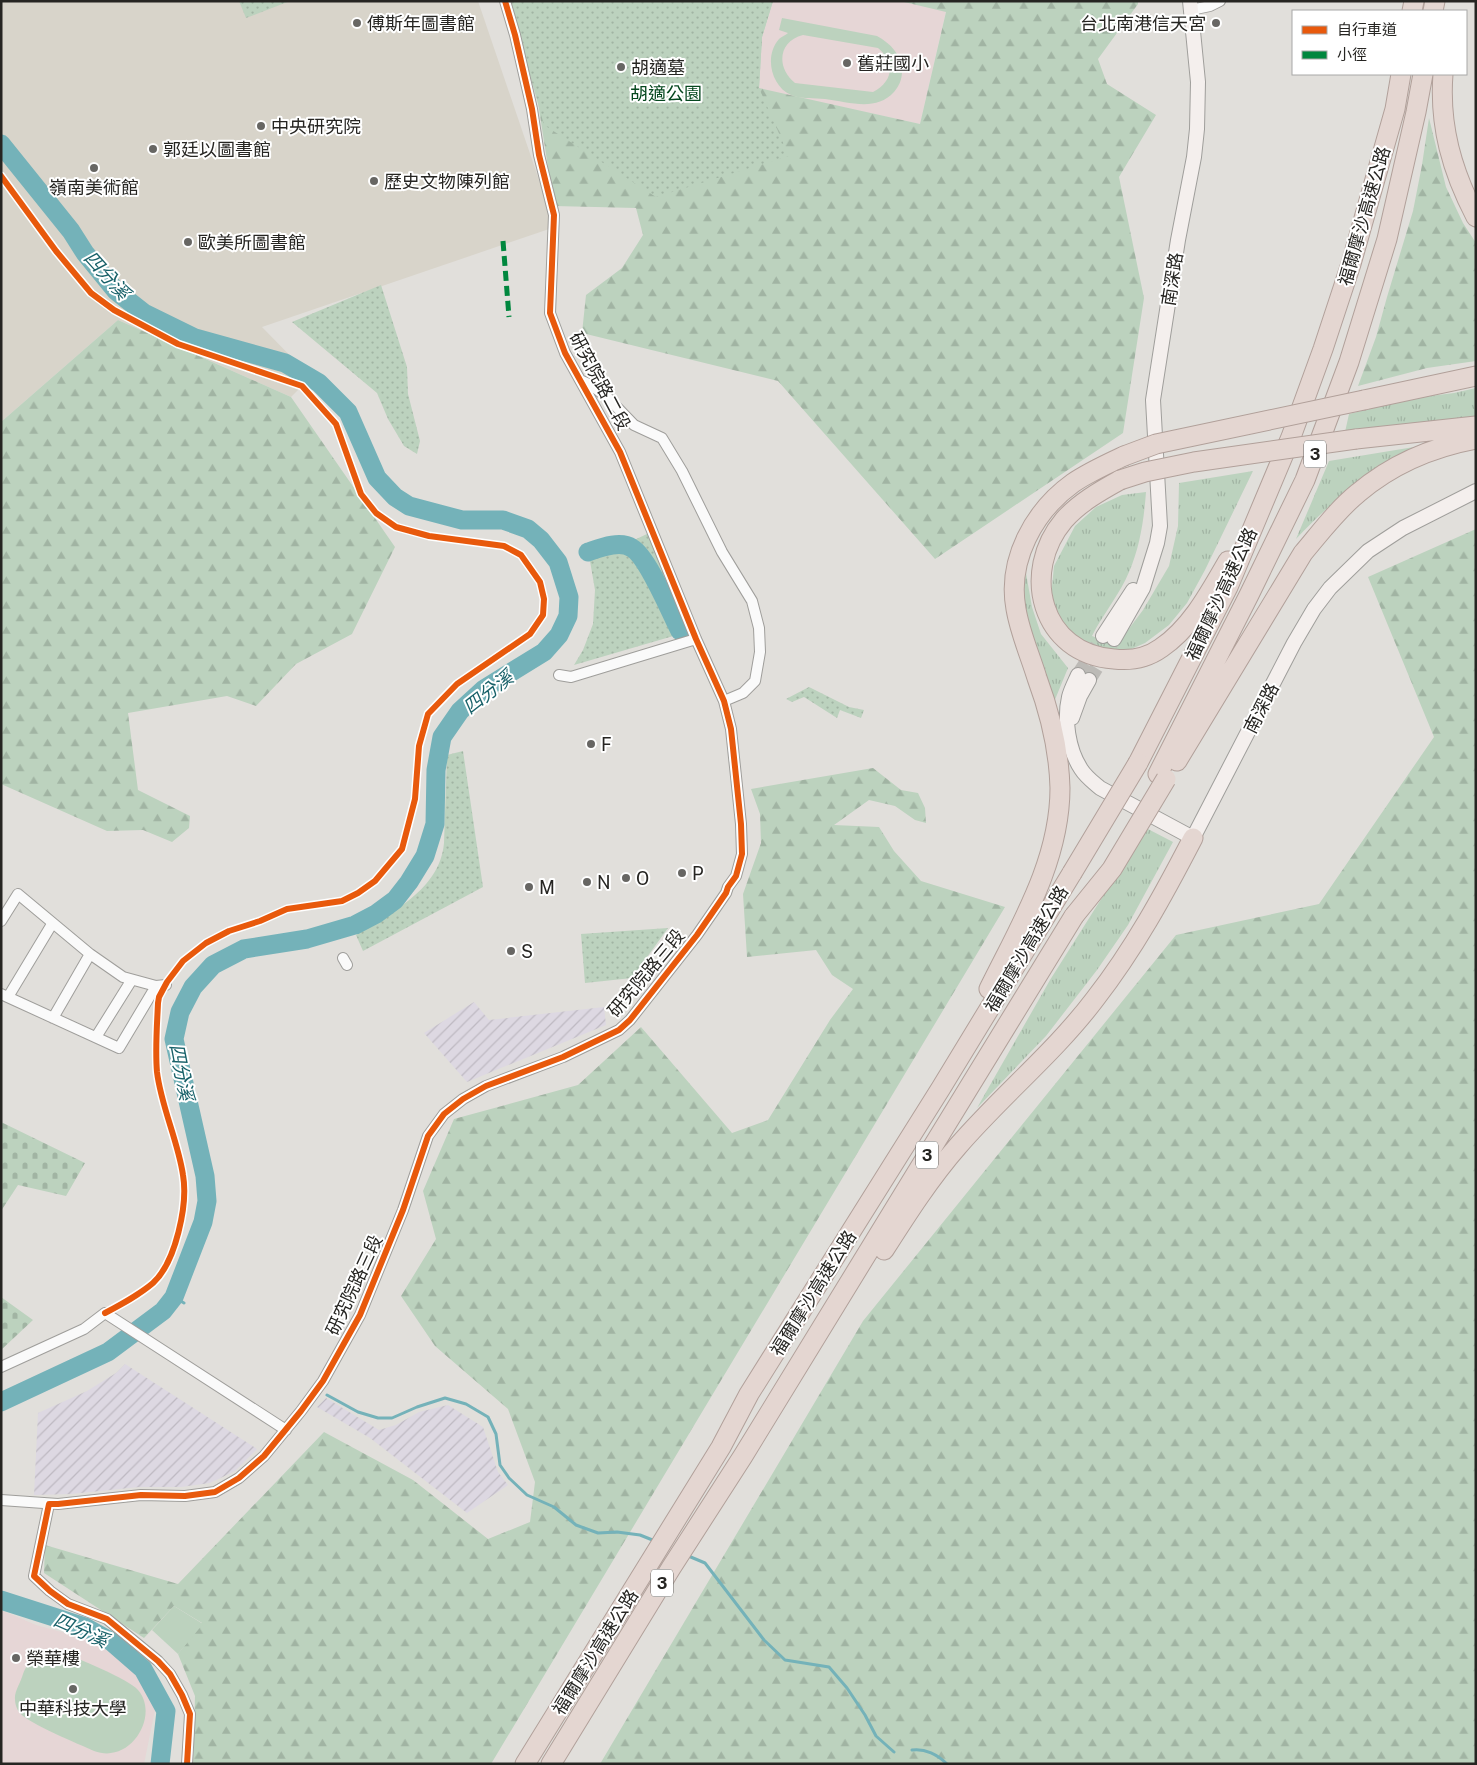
<svg xmlns="http://www.w3.org/2000/svg" width="1477" height="1765" font-family="'Public Sans','Noto Sans TC',sans-serif">
	<style>
		.built { fill: #d8d4ca }
		.industrial { fill: url(#industrial-furrows) }
		.education { fill: #e6d6d6 }
		.grass { fill: url(#grass-tufts) }
		.forest { fill: url(#forest-firs) }
		.cemetery { fill: url(#cemetery-stones) }
		.park { fill: url(#park-dots) }
		.garden { fill: #bcd2be; fill-rule: evenodd }
		.lines { fill: none; stroke-linecap: round; stroke-linejoin: round }
		.stream { stroke: #74b2b9; stroke-width: 3 }
		.river { stroke: #74b2b9; stroke-width: 19 }
		.secondary-tunnel { stroke: #bcbab6; stroke-width: 14; stroke-dasharray: 14 7; stroke-linecap: butt }
		.minor-casing { stroke: #9f9e9b; stroke-width: 12 }
		.secondary-casing { stroke: #9f9e9b; stroke-width: 16 }
		.motorway-casing { stroke: #b1a09a; stroke-width: 21 }
		.minor { stroke: #fafafa; stroke-width: 10 }
		.secondary { stroke: #f4efed; stroke-width: 14 }
		.motorway { stroke: #e4d6d1; stroke-width: 19 }
		.motorway-bridge-casing { stroke: #b1a09a; stroke-width: 21; stroke-linecap: butt }
		.motorway-bridge { stroke: #e4d6d1; stroke-width: 19 }
		.quiet { stroke: #00873e; stroke-width: 5; stroke-dasharray: 10 5; stroke-linecap: butt }
		.cycleway-casing { stroke: #fff; stroke-width: 9 }
		.cycleway { stroke: #e8590c; stroke-width: 6 }
		.poi-dot { fill: #676663; stroke: #fff; stroke-width: 2 }
		.labels { text-anchor: middle; dominant-baseline: central; stroke-width: 4; stroke-linejoin: round; paint-order: stroke }
		.shield { fill: #fff; stroke: #676664; stroke-width: 1 }
		.shield-label { font-size: 16px; font-weight: bold; fill: #262522 }
		.poi-label { font-size: 18px; fill: #262522; stroke: #fff; text-anchor: start }
		.park-label { font-size: 18px; fill: #05471e; stroke: #fff }
		.street-label { font-size: 18px; fill: #262522; stroke: #fff }
		.water-label { font-size: 19px; font-style: italic; fill: #186169; stroke: #fff }
	</style>
	<defs>
		<pattern id="industrial-furrows" width="10" height="10" patternUnits="userSpaceOnUse" patternTransform="scale(1.25)"><rect width="10" height="10" fill="#ddd8e2"/><path d="M-1 1l2-2M0 10L10 0M9 11l2-2" fill="none" stroke="#beb9c2"/></pattern>
		<pattern id="grass-tufts" width="24" height="20" patternUnits="userSpaceOnUse" patternTransform="scale(1.25)"><rect width="24" height="20" fill="#bcd2be"/><path d="M3 7l-1-3M5 7V3M7 7l1-3M15 17l-1-3M17 17v-4M19 17l1-3" fill="none" stroke="#a1b4a3"/></pattern>
		<pattern id="forest-firs" width="22" height="20" patternUnits="userSpaceOnUse" patternTransform="scale(1.25)"><rect width="22" height="20" fill="#bcd2be"/><path d="M5 1l3.5 6h-7zM16 11l3.5 6h-7z" fill="#a1b4a3"/></pattern>
		<pattern id="cemetery-stones" width="16" height="16" patternUnits="userSpaceOnUse" patternTransform="scale(1.25)"><rect width="16" height="16" fill="#bcd2be"/><path d="M2 7V4a2 2 0 0 1 4 0v3zM10 15v-3a2 2 0 0 1 4 0v3z" fill="#a1b4a3"/></pattern>
		<pattern id="park-dots" width="8" height="8" patternUnits="userSpaceOnUse" patternTransform="scale(1.25)"><rect width="8" height="8" fill="#bcd2be"/><path d="M2 2h.1M6 6h.1" fill="none" stroke="#a1b4a3" stroke-width="1.8" stroke-linecap="round"/></pattern>
	</defs>
	<rect width="100%" height="100%" fill="#e1dfdb"/>
	<!-- built -->
	<path class="built" d="M1,1H478L555,227L262,327L311,377L291,397L118,320L1,422Z"/>
	<!-- industrial -->
	<path class="industrial" d="M474,1002L489,1020L604,1007L606,1025L467,1082L424,1033Z
		M125,1364L257,1449L235,1471L210,1483L181,1487H139L71,1494L34,1495L38,1413L87,1391L116,1373Z
		M326,1398L379,1430L396,1425L419,1412L448,1405L483,1427L498,1472L508,1485L467,1513L370,1438L317,1407Z"/>
	<!-- education -->
	<path class="education" d="M773,1H900L946,11L920,124L759,89L762,37Z
		M1,1610L36,1625L87,1639L116,1656L135,1672L156,1705L144,1764H1Z"/>
	<!-- grass -->
	<path class="grass" d="M1476,388V417L1345,432L1349,414L1414,398L1454,393Z
		M1414,447C1404,452 1393,457 1384,463C1352,486 1322,511 1296,539L1329,461Z
		M1253,471L1205,570L1187,603L1169,625L1145,643L1129,650L1096,651L1062,626L1051,597L1054,566L1075,526L1096,507L1122,495L1146,492C1144,519 1140,547 1129,572C1120,594 1103,614 1092,636L1114,644L1128,630L1143,610L1169,566L1178,526L1179,483Z
		M1026,573L1032,607L1041,634L1068,668L1054,702L1031,640L1022,591Z
		M1146,828L1173,842L1128,925L1097,970L1046,1036L977,1108L1050,980Z"/>
	<!-- forest -->
	<path class="forest" d="M773,1L762,37L759,88L920,124L946,12L900,1H1138V4L1098,59L1107,84L1156,115L1119,177L1144,298L1123,433L935,559L778,381L582,333L586,295L622,268L643,235L636,208L554,206L537,96Z
		M1429,118L1446,187L1463,223L1476,243V361L1427,368L1358,386L1376,337L1387,297L1413,211L1422,165Z
		M118,320L291,397L395,547L352,634L296,664L256,706L227,696L128,713L138,790L190,816L189,828L172,842L143,830L107,831L1,784V422Z
		M1476,529V1764H600L863,1321L1176,935L1319,904L1434,737L1368,577Z
		M873,768L901,790L918,793L925,808L926,823L915,820L895,806L869,800L834,825L879,827L894,851L921,881L1005,907L491,1764H193L195,1696L178,1654L202,1623L174,1606L144,1638L44,1573L45,1545L178,1584L324,1432L413,1480L488,1539L530,1522L535,1482L508,1409L435,1346L401,1296L436,1239L423,1191L454,1119L578,1085L641,1027L732,1133L768,1120L830,1020L853,989L832,975L816,950L747,957L743,894L761,843L760,814L751,789Z"/>
	<!-- cemetery -->
	<path class="cemetery" d="M1,1122L85,1163L66,1196L18,1185L1,1211Z
		M1,1297L33,1320L1,1350Z"/>
	<!-- park -->
	<path class="park" d="M239,1H290L246,18Z
		M509,1H773L762,37L759,88L789,156L656,197L544,125Z
		M381,285L407,367L408,394L420,441L417,454L404,446L388,419L377,393L292,322Z
		M649,533L687,632L574,665L583,650L593,624L595,590L590,561Z
		M809,687L849,707L864,710L861,718L840,710L837,718L804,697L792,702L786,699Z
		M463,751L483,887L363,951L356,935C391,912 440,890 444,843L447,755Z
		M668,928L632,978L585,983L581,934Z"/>
	<!-- garden -->
	<path class="garden" d="M782,18L877,36C891,44 901,54 902,71C902,80 899,86 894,92C876,112 849,102 825,99C815,98 800,99 791,95C771,86 764,56 779,39C781,37 786,35 788,33L779,30ZM803,35L878,48C895,62 894,81 873,92L795,83C776,68 778,41 803,35Z
		M174,1606L203,1624L178,1654L152,1630Z
		M53,1649L60,1651C76,1658 129,1679 138,1690C160,1715 131,1765 94,1751C79,1744 29,1724 20,1713C17,1710 15,1704 15,1699C14,1692 21,1682 23,1674C30,1658 35,1652 53,1649Z"/>
	<g class="lines">
		<!-- stream -->
		<path class="stream" d="M174,1297L184,1303
			M327,1395L358,1412L378,1418H392L417,1407L445,1398L466,1404L488,1417L496,1434L500,1465L509,1478L527,1495L554,1507L576,1525L598,1533L617,1532L640,1535L655,1541
			M686,1555L705,1563L764,1640L785,1660L829,1667L847,1688L865,1715L876,1736L894,1752
			M912,1750C925,1748 938,1755 947,1764"/>
		<!-- river -->
		<path class="river" d="M1,144L71,231L85,253L116,291L144,313L195,338L285,363L319,383L348,412L377,478L395,497L409,506L462,520H503L528,529L541,540L558,562L569,597L568,616L559,635L544,652L484,689L460,711L442,737L436,770L435,824L425,856L409,882L395,900L376,914L355,925L307,939L244,949L213,965L193,987L180,1012L174,1039L205,1176L207,1201L203,1222L174,1297L163,1311L108,1352L1,1402
			M588,552C600,548 620,540 632,548C648,557 670,612 680,631
			M1,1600L85,1627L112,1642L143,1669L166,1711L160,1764"/>
		<!-- secondary-tunnel -->
		<path class="secondary-tunnel" d="M1078,675L1103,636
			M1089,680L1114,639"/>
		<defs>
			<path id="minor" d="M1191,10L1210,6L1220,1
				M580,380L589,384L606,396L634,425L662,438L682,471L722,552L752,601L759,628L760,652L755,681L743,693L724,701
				M559,675L571,677L696,639
				M1,921L18,894L90,954L123,977L156,986L166,985
				M343,958L347,965
				M1,994L119,1048L156,986
				M8,997L52,924
				M53,1018L90,954
				M96,1037L131,981
				M1,1367L84,1329L105,1313L286,1430
				M1,1500L58,1504L141,1495L185,1496L215,1492L239,1478L264,1456L301,1411L323,1381L360,1315L403,1210L428,1136L444,1114L463,1099L486,1086L563,1057L619,1030L630,1020L697,935L726,893L728,887L736,876L742,854L741,824L731,729L724,701L696,639L620,452L565,353L550,313L554,215L539,155L532,109L515,35L505,1
				M49,1504L34,1576L50,1591L68,1604L107,1619L158,1661L170,1674L182,1695L190,1714L187,1764"/>
			<path id="secondary" d="M1103,636L1133,590
				M1114,639L1143,588L1157,543L1160,526L1153,400L1178,240L1194,157L1197,129L1198,82L1190,1
				M1078,675C1075,682 1071,689 1069,697C1064,719 1068,749 1081,769C1086,777 1093,782 1100,788L1193,838L1294,643L1314,609L1330,588L1368,551L1403,528L1476,491
				M1072,718L1080,696L1089,680"/>
			<path id="motorway" d="M1412,11L1414,1
				M1433,11L1435,1
				M1443,74C1439,126 1452,171 1476,217
				M1364,400L1476,376
				M1356,439L1476,426
				M1120,480C1100,491 1079,503 1064,520C1020,572 1041,654 1114,659C1131,661 1147,658 1161,648C1191,628 1210,592 1228,561
				M1177,761L1303,553C1320,533 1337,510 1358,493C1391,465 1433,447 1476,439
				M1138,763L1228,587L1291,437L1323,349L1351,264L1395,109L1401,74
				M1158,774L1249,595L1305,480L1349,362L1387,239L1416,112L1423,74
				M989,989C1020,926 1060,861 1060,788C1059,750 1050,713 1037,678C1030,655 1020,633 1016,609C1007,560 1034,511 1073,483C1089,472 1107,464 1124,456
				M884,1250C907,1214 930,1178 958,1146C1002,1095 1055,1052 1095,999C1134,949 1164,894 1193,838
				M525,1764L721,1447L749,1394L941,1088L1072,873
				M551,1764L671,1568L743,1456L1074,916"/>
		</defs>
		<!-- minor casing -->
		<use href="#minor" class="minor-casing"/>
		<!-- secondary casing -->
		<use href="#secondary" class="secondary-casing"/>
		<!-- motorway casing -->
		<use href="#motorway" class="motorway-casing"/>
		<!-- minor -->
		<use href="#minor" class="minor"/>
		<!-- secondary -->
		<use href="#secondary" class="secondary"/>
		<!-- motorway -->
		<use href="#motorway" class="motorway"/>
		<defs>
			<path id="motorway-bridge" d="M1124,456L1156,444L1364,400
				M1120,480L1145,472L1194,462L1356,439
				M1072,873L1138,763
				M1074,916L1112,869L1166,779"/>
		</defs>
		<!-- motorway-bridge casing -->
		<use href="#motorway-bridge" class="motorway-bridge-casing"/>
		<!-- motorway-bridge -->
		<use href="#motorway-bridge" class="motorway-bridge"/>
		<!-- quiet -->
		<path class="quiet" d="M503,241L509,317"/>
		<defs>
			<path id="cycleway" d="M1,176L56,251L91,293L114,310L178,344L302,386L336,424L361,494L376,513L396,527L429,536L504,546L521,555L540,582L544,599L543,615L530,634L457,684L428,714L419,746L415,799L402,849L375,881L358,893L342,901L287,909L260,921L229,931L206,943L183,961L167,982L159,997L158,1003C157,1026 155,1049 157,1072C161,1106 178,1141 183,1175C188,1204 176,1262 153,1283C139,1295 122,1304 105,1313
				M187,1764L190,1714L182,1695L170,1674L158,1661L107,1619L68,1604L50,1591L34,1576L49,1504H58L141,1495L185,1496L215,1492L239,1478L264,1456L301,1411L323,1381L360,1315L403,1210L428,1136L444,1114L463,1099L486,1086L563,1057L619,1030L630,1020L697,935L726,893L728,887L736,876L742,854L741,824L731,729L724,701L696,639L620,452L565,353L550,313L554,215L539,155L532,109L515,35L505,1"/>
		</defs>
		<!-- cycleway casing -->
		<use href="#cycleway" class="cycleway-casing"/>
		<!-- cycleway -->
		<use href="#cycleway" class="cycleway"/>
	</g>
	<!-- markers -->
	<g class="poi-dot">
		<circle cx="357" cy="23" r="5"/>
		<circle cx="1216" cy="23" r="5"/>
		<circle cx="847" cy="63" r="5"/>
		<circle cx="621" cy="67" r="5"/>
		<circle cx="261" cy="126" r="5"/>
		<circle cx="153" cy="149" r="5"/>
		<circle cx="94" cy="168" r="5"/>
		<circle cx="374" cy="181" r="5"/>
		<circle cx="188" cy="242" r="5"/>
		<circle cx="591" cy="744" r="5"/>
		<circle cx="682" cy="873" r="5"/>
		<circle cx="626" cy="878" r="5"/>
		<circle cx="587" cy="882" r="5"/>
		<circle cx="529" cy="887" r="5"/>
		<circle cx="511" cy="951" r="5"/>
		<circle cx="16" cy="1658" r="5"/>
		<circle cx="73" cy="1689" r="5"/>
	</g>
	<g class="labels">
		<!-- shield labels -->
		<g class="shield">
			<rect x="1304" y="440.5" width="22" height="27" rx="4"/>
			<rect x="916" y="1141.5" width="22" height="27" rx="4"/>
			<rect x="651" y="1569.5" width="22" height="27" rx="4"/>
		</g>
		<g class="shield-label">
			<text x="1315" y="454">3</text>
			<text x="927" y="1155">3</text>
			<text x="662" y="1583">3</text>
		</g>
		<!-- poi labels -->
		<g class="poi-label">
			<text x="367" y="23">傅斯年圖書館</text>
			<text x="1206" y="23" text-anchor="end">台北南港信天宮</text>
			<text x="857" y="63">舊莊國小</text>
			<text x="631" y="67">胡適墓</text>
			<text x="271" y="126">中央研究院</text>
			<text x="163" y="149">郭廷以圖書館</text>
			<text x="384" y="181">歷史文物陳列館</text>
			<text x="94" y="187" text-anchor="middle">嶺南美術館</text>
			<text x="198" y="242">歐美所圖書館</text>
			<text x="601" y="744">F</text>
			<text x="692" y="873">P</text>
			<text x="636" y="878">O</text>
			<text x="597" y="882">N</text>
			<text x="539" y="887">M</text>
			<text x="521" y="951">S</text>
			<text x="26" y="1658">榮華樓</text>
			<text x="73" y="1708" text-anchor="middle">中華科技大學</text>
		</g>
		<!-- park labels -->
		<g class="park-label">
			<text x="666" y="93">胡適公園</text>
		</g>
		<!-- street labels -->
		<g class="street-label">
			<text transform="translate(1364 216) rotate(-74)">福爾摩沙高速公路</text>
			<text transform="translate(1172 279) rotate(-81)">南深路</text>
			<text transform="translate(600 381) rotate(62)">研究院路二段</text>
			<text transform="translate(1221 594) rotate(-65)">福爾摩沙高速公路</text>
			<text transform="translate(1261 708) rotate(-63)">南深路</text>
			<text transform="translate(1026 949) rotate(-59)">福爾摩沙高速公路</text>
			<text transform="translate(646 973) rotate(-50)">研究院路三段</text>
			<text transform="translate(354 1285) rotate(-65)">研究院路三段</text>
			<text transform="translate(813 1293) rotate(-58)">福爾摩沙高速公路</text>
			<text transform="translate(595 1652) rotate(-58)">福爾摩沙高速公路</text>
		</g>
		<!-- water labels -->
		<g class="water-label">
			<text transform="translate(107 275) rotate(48)">四分溪</text>
			<text transform="translate(488 692) rotate(-38)">四分溪</text>
			<text transform="translate(182 1072) rotate(79)">四分溪</text>
			<text transform="translate(81 1630) rotate(24)">四分溪</text>
		</g>
	</g>
	<!-- border -->
	<rect width="1477" height="1765" fill="none" stroke="#262522" stroke-width="5"/>
	<!-- legend -->
	<rect x="1292" y="10" width="175" height="65" fill="#ffffff" stroke="#a8a8a7"/>
	<rect x="1302" y="26" width="25" height="8" fill="#e8590c" stroke="#a8a8a7"/>
	<text x="1337" y="35" font-size="15" fill="#262522">自行車道</text>
	<rect x="1302" y="51" width="25" height="8" fill="#00873e" stroke="#a8a8a7"/>
	<text x="1337" y="60" font-size="15" fill="#262522">小徑</text>
</svg>
